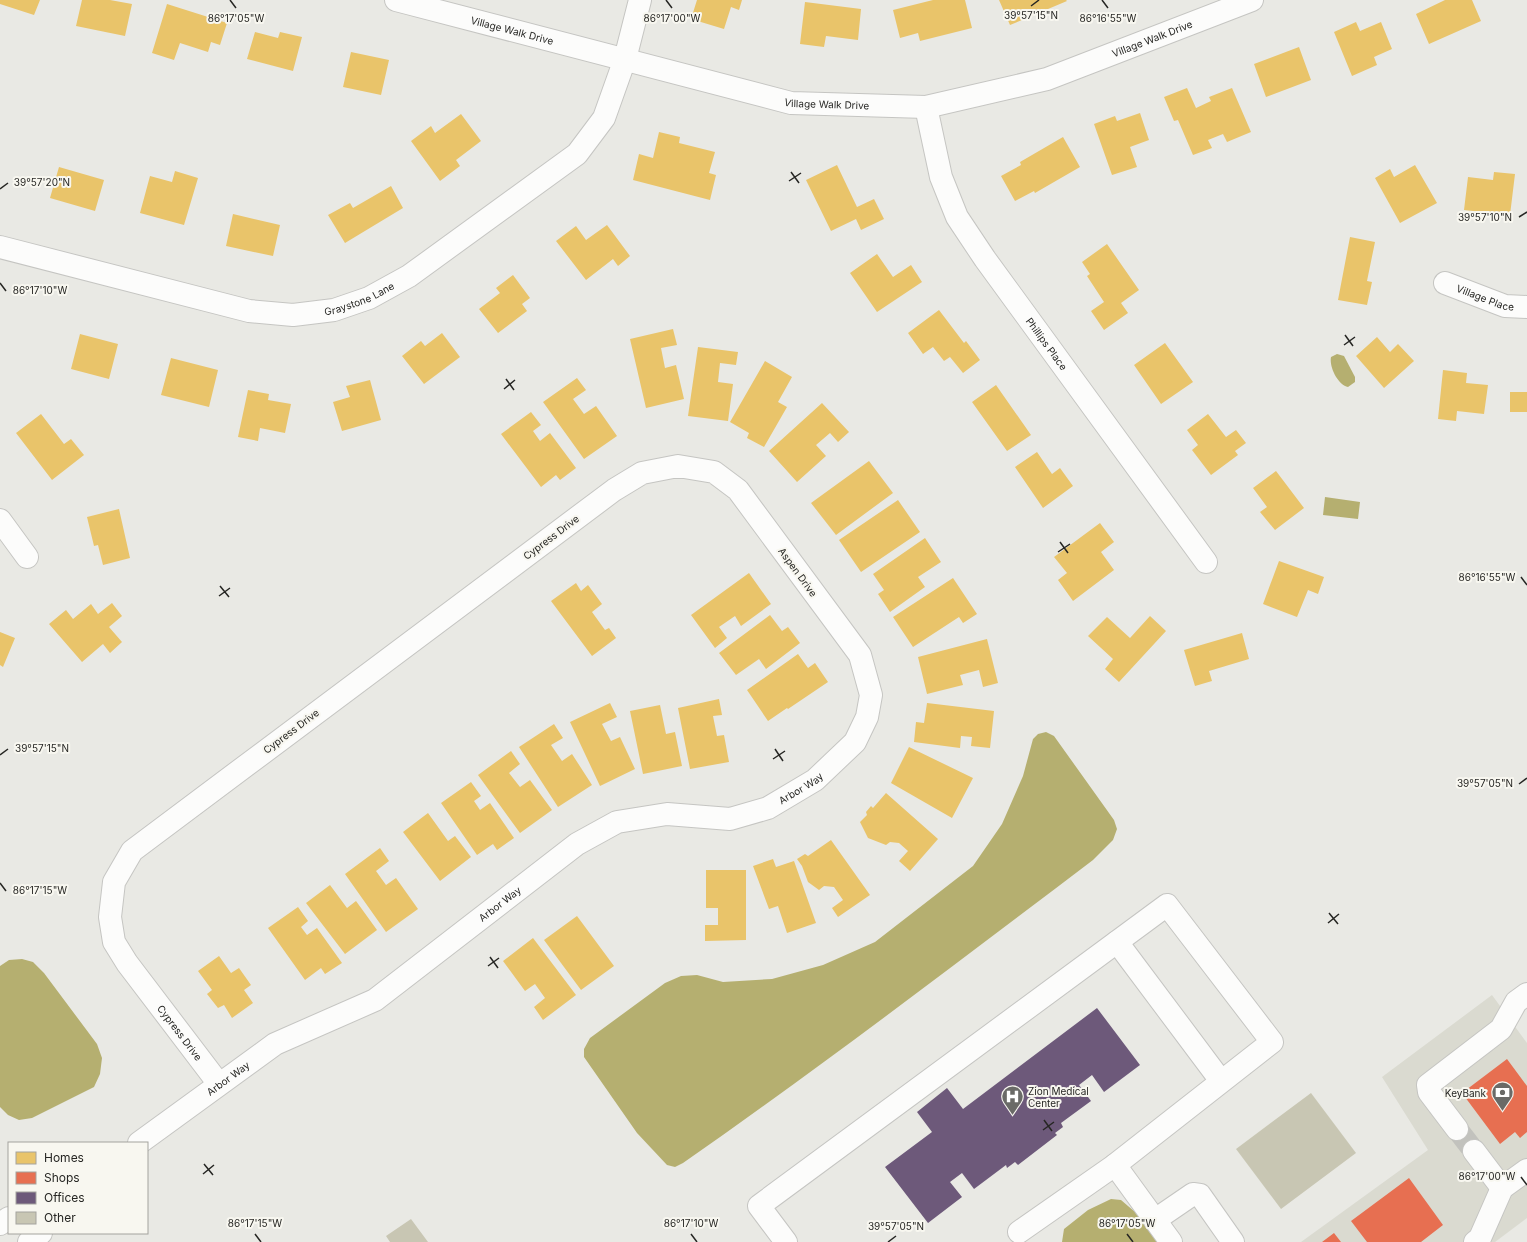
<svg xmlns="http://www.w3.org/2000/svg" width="1527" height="1242" font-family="Inter,sans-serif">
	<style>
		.built { fill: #dadad0 }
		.water { fill: #b5af70 }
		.homes { fill: #e9c46a }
		.shops { fill: #e76f51 }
		.offices { fill: #6d597a }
		.building { fill: #c8c6b3 }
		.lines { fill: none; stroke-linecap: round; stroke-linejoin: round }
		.minor-tunnel { stroke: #c2c2bd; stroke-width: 22; stroke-dasharray: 22 11; stroke-linecap: butt }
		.minor-casing { stroke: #c5c5c2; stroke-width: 24 }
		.minor { stroke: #fcfcfb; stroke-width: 22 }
		.ticks { fill: none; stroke: #262623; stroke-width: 1.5 }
		.labels { text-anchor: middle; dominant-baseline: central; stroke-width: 4; stroke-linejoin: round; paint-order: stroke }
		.street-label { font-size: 10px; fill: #262623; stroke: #f8f7f0 }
		.poi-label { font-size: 10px; fill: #262623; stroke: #f8f7f0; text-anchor: start }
		.ticks-label { font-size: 10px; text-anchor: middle; fill: #262623; stroke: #f8f7f0; stroke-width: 4; stroke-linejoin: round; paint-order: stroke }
	</style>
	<rect width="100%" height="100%" fill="#e9e9e4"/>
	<!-- built -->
	<path class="built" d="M1492,995L1527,1043V1218L1495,1242H1301L1428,1150L1382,1077Z"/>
	<!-- water -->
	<path class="water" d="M1337,354L1344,356L1355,377V382L1348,387C1338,385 1329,367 1331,357Z
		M1325,497L1360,502L1358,519L1323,515Z
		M1046,732L1054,736L1114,820L1117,829L1113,840L1093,860C957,963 822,1066 683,1163L675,1167L667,1165L637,1133L584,1057V1049L590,1038L665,983L681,976L697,975L723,982L772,979L823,965L875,942L973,866L1002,824L1023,776L1033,739L1038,734Z
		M22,959L33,962L44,973L97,1044L102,1058L100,1074L94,1087L32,1118L19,1120L8,1115L0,1107V966L9,960Z
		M1111,1199L1121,1200L1135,1212L1157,1242H1062L1064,1229L1088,1210Z"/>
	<!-- homes -->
	<path class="homes" d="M0,0H40L34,15L0,4Z
		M82,0H110L132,4L125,36L76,26Z
		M697,0H742L739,10L731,7L724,29L691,19Z
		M933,0H965L972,28L920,41L918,33L900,38L893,10Z
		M999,0H1066L1067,1L1010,25Z
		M1445,0H1472L1481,21L1429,44L1416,14Z
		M805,2L861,9L858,40L826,36L824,47L800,44Z
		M167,4L227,23L220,45L211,42L208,52L180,43L174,60L152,53Z
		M1356,22L1360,31L1381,22L1392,49L1374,57L1377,65L1352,76L1334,32Z
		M255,32L278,38L280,32L302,37L293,71L247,59Z
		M1299,47L1311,80L1266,97L1254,64Z
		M351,52L389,60L381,95L343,87Z
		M1187,88L1196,108L1211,101L1209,97L1232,88L1251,132L1227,142L1223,134L1208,140L1212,148L1193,155L1178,120L1174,121L1164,97Z
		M1140,113L1149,140L1130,147L1137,167L1112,175L1094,124L1115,116L1117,121Z
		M461,114L481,141L456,160L460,166L440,181L411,141L431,126L435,133Z
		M659,132L680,137L679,143L715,152L709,173L716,175L710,200L633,180L639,154L653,158Z
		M1063,137L1080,167L1035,193L1034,191L1015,201L1001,176L1021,165L1020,162Z
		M837,165L857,207L874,199L884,219L861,230L856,219L831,231L806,180Z
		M1415,165L1437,203L1400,223L1375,178L1390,169L1394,177Z
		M59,167L104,180L95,211L50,198Z
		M175,171L198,178L184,225L140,213L150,176L172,182Z
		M1494,172L1515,174L1510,215L1464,210L1468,177L1493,180Z
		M391,186L403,208L345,243L328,215L350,203L353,208Z
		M233,214L280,225L273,256L226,246Z
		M607,225L630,256L618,266L613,259L586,280L556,241L576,226L586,240Z
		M1350,237L1375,242L1367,281L1372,282L1367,305L1338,300Z
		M1107,244L1139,290L1121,303L1128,313L1104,330L1091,311L1104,302L1087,276L1090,274L1082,262Z
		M877,254L893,277L911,265L922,282L877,312L850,273Z
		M513,275L530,298L522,304L527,311L498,333L479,309L500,293L496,288Z
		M939,310L964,343L966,341L980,360L963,373L950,357L944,361L933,347L923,354L908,333Z
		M673,329L677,345L661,348L665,368L676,365L684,399L646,408L630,339Z
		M442,333L460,357L424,384L402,356L421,341L425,346Z
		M80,334L118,344L109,379L71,369Z
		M1377,337L1390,352L1398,344L1414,361L1384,388L1356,356Z
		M1165,343L1193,382L1161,404L1134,365Z
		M698,347L738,352L736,365L720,363L718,382L733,384L728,421L688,416Z
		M171,358L218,370L209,407L161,395Z
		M765,361L792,377L778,402L787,407L764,447L747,438L749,433L730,422Z
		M1443,370L1467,373L1466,383L1488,385L1484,414L1457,411L1456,421L1438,419Z
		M577,378L586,390L573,399L584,414L596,406L617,436L584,459L543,402Z
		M370,380L381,420L342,431L333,402L350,397L346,386Z
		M996,385L1031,435L1007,451L972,402Z
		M248,390L269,394L268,400L291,404L285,433L260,428L258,441L238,437Z
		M1510,392H1527V412H1510Z
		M822,403L849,432L838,442L830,433L816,445L826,456L797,482L769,451Z
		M531,412L541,425L533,431L540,441L550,433L576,468L560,480L556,475L541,487L501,434Z
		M41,414L64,444L71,439L84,455L52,480L16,433Z
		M1208,414L1226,437L1236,430L1246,443L1235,451L1238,455L1211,475L1192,450L1198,445L1187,430Z
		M1037,452L1052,474L1060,468L1073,486L1043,508L1015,467Z
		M869,461L893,493L836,535L811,503Z
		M1276,471L1304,508L1275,530L1260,512L1267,507L1253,488Z
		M898,500L920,532L861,572L839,540Z
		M119,509L130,558L103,565L98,545L94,546L87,517Z
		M1100,523L1114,542L1101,552L1114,570L1073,601L1058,580L1067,573L1054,557Z
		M925,538L941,562L918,577L925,587L890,612L878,594L884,590L873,574Z
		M1279,561L1324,577L1318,594L1308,590L1297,617L1263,604Z
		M749,573L771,604L741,626L735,616L719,627L727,638L715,648L691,615Z
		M953,578L977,614L963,623L959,617L913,647L893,617Z
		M576,583L581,591L588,585L602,604L592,612L605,630L609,628L616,638L592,656L551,601Z
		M112,603L122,616L109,627L122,642L110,653L103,644L82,662L49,624L66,610L73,619L91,604L98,614Z
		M770,615L782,631L788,627L800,643L766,669L759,659L736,675L719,653Z
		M1150,616L1166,631L1119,682L1105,669L1113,659L1088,636L1107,617L1130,638Z
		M0,632L15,638L3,667L0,665Z
		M1242,633L1249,659L1209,671L1212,681L1195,686L1184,650Z
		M987,639L998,683L983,687L979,670L960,675L963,685L927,694L918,657Z
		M798,654L808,668L815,663L828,682L788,709L787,708L768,721L747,690Z
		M719,699L722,715L713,716L717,736L724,735L729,762L690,769L678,708Z
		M610,703L617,717L602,724L611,741L620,737L635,769L600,786L570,722Z
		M927,703L994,711L990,748L971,746L972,737L961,736L960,748L914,742L916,722L924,723Z
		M660,705L666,734L675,732L682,766L643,774L630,711Z
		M554,724L563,738L551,745L562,761L572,754L592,785L558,807L519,747Z
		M909,747L973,778L952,818L891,783Z
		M511,751L520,764L509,773L520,787L530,780L552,810L520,833L478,775Z
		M471,782L481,796L474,801L480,810L490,803L514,838L497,850L493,844L477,855L441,803Z
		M886,793L938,839L910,871L899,861L908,851L899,843L890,842L886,845L868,838L860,822L867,815L866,812L871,806L873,808Z
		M428,813L448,841L455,836L471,857L440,881L403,832Z
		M831,840L870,895L838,917L832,908L843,900L834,887L824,886L819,890L808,882L802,866L797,859L805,854L808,856Z
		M380,848L389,861L376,871L386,885L396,878L418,909L386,932L345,874Z
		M773,859L776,867L794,861L816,923L787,933L778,906L769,909L753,866Z
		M706,870H746V940L705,941V925H718V908H706Z
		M330,885L347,908L356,901L377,930L345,954L306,903Z
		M298,907L308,921L301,927L307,935L317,928L342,963L325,974L321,968L305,980L268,928Z
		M577,916L614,966L581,990L544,940Z
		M533,938L576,995L543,1020L534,1007L545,998L535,984L525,991L503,961Z
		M219,956L231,973L239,968L251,985L244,990L253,1003L232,1018L224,1005L218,1008L207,994L212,990L198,971Z"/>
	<!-- shops -->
	<path class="shops" d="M1507,1059L1527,1086V1132L1520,1138L1515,1132L1500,1144L1462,1093Z
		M1409,1178L1443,1225L1421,1242H1367L1351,1221Z
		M1334,1233L1341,1242H1322Z"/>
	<!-- offices -->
	<path class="offices" d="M1097,1008L1140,1065L1104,1092L1092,1075L1079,1085L1091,1101L1061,1123L1063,1127L1055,1133L1057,1135L1018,1165L1015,1162L1007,1168L1006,1165L974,1189L962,1173L950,1182L962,1197L928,1223L885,1167L932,1132L917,1112L947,1088L963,1109Z"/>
	<!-- building -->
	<path class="building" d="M1311,1093L1356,1153L1281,1209L1236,1149Z
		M411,1219L428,1242H390L386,1236Z"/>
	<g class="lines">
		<!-- minor-tunnel -->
		<path class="minor-tunnel" d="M1457,1129L1474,1151"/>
		<defs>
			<g id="minor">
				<path id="s1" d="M396,0L791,103L926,107L1047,79L1252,0"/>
				<path id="s2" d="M926,107L941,177L957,217L985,259L1206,562"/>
				<path id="s3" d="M0,247L249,311L293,315L334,310L369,298L409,276L577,154L604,118L625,59L640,0"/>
				<path id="s4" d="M1445,283L1505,306L1527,307"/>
				<path d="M0,520L27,557"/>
				<path d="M1117,942L1221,1081"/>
				<path d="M1457,1129L1429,1092L1428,1085L1501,1029L1516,1002L1527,994"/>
				<path id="s5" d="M139,1143L275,1044L375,1000L577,844L617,822L667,814L730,819L768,808L815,780L855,742L867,717L871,695L860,655L738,490L714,472L678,466L642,473L614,490L132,851L114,882L110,917L114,942L127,963L219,1084"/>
				<path d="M1474,1151L1502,1188"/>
				<path d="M1155,1220L1193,1194L1200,1195L1233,1242"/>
				<path d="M0,1224L9,1218"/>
				<path d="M1019,1232L1115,1165"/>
				<path d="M29,1242L41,1233"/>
				<path d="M786,1242L759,1206L1167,905L1272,1042L1115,1165L1171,1242"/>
				<path d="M1475,1242L1480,1238L1502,1188L1527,1170"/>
			</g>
		</defs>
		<!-- minor casing -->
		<use href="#minor" class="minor-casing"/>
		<!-- minor -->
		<use href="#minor" class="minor"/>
	</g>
	<!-- ticks -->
	<path class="ticks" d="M230,0L236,8M666,0L672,8M1102,0L1108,8M1031,6L1039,0M791,172L799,183M789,181L801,173M0,189L8,183M1519,217L1527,212M0,283L6,291M1345,335L1353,346M1344,345L1355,337M506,379L514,390M504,389L515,380M1060,542L1068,553M1058,552L1070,544M1521,577L1527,585M220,586L229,597M219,596L230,588M775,749L783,761M0,755L8,749M773,759L785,751M1519,784L1527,778M0,883L6,891M1329,913L1338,924M1328,923L1339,914M490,957L498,968M488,966L499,958M1044,1120L1052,1131M1043,1130L1054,1122M204,1164L213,1175M203,1174L214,1165M1521,1177L1527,1185M255,1234L261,1242M691,1234L697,1242M1127,1234L1133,1242M888,1242L896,1236"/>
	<!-- icons -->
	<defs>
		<symbol id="bank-pin" viewBox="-11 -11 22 30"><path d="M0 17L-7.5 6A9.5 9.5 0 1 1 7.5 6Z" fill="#6a6a67" stroke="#f8f7f0"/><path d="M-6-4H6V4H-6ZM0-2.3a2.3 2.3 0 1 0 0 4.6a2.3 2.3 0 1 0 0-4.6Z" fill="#fff"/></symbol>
		<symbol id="hospital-pin" viewBox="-11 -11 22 30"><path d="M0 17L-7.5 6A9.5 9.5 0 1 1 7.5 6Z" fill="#6a6a67" stroke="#f8f7f0"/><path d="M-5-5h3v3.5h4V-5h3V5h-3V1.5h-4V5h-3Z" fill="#fff"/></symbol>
	</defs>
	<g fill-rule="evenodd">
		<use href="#bank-pin" x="1490" y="1080" width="25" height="34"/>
		<use href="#hospital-pin" x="1000" y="1084" width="25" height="34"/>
	</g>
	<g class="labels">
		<!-- street labels -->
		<g class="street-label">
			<text stroke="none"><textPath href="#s1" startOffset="120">Village Walk Drive</textPath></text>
			<text stroke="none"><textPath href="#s1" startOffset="780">Village Walk Drive</textPath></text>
			<text stroke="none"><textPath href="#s1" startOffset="444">Village Walk Drive</textPath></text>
			<text stroke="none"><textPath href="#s4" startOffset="43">Village Place</textPath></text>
			<text stroke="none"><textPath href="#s3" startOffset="370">Graystone Lane</textPath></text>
			<text stroke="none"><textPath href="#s2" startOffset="270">Phillips Place</textPath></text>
			<text transform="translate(551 537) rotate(-37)">Cypress Drive</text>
			<text transform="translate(798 572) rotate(54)">Aspen Drive</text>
			<text transform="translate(291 731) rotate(-37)">Cypress Drive</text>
			<text stroke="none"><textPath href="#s5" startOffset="770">Arbor Way</textPath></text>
			<text stroke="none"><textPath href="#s5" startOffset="435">Arbor Way</textPath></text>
			<text stroke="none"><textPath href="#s5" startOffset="2085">Cypress Drive</textPath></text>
			<text stroke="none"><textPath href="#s5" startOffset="110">Arbor Way</textPath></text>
		</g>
		<!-- poi labels -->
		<g class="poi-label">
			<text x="1028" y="1091">Zion Medical<tspan x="1028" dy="12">Center</tspan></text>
			<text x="1486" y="1093" text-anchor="end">KeyBank</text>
		</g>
	</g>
	<g class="ticks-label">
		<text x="1031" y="19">39°57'15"N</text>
		<text x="236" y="22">86°17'05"W</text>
		<text x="672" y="22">86°17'00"W</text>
		<text x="1108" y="22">86°16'55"W</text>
		<text x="42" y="186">39°57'20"N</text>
		<text x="1485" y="221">39°57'10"N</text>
		<text x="40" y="294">86°17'10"W</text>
		<text x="1487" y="581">86°16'55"W</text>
		<text x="42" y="752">39°57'15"N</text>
		<text x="1485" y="787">39°57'05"N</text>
		<text x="40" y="894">86°17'15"W</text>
		<text x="1487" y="1180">86°17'00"W</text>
		<text x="255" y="1227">86°17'15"W</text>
		<text x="691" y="1227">86°17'10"W</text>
		<text x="1127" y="1227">86°17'05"W</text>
		<text x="896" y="1230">39°57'05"N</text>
	</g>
	<!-- legend -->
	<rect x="8" y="1142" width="140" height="92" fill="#f8f7f0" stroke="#a4a39e"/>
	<rect x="16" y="1152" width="20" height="12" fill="#e9c46a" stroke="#a4a39e"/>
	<text x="44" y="1162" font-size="12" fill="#262623">Homes</text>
	<rect x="16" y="1172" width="20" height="12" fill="#e76f51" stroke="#a4a39e"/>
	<text x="44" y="1182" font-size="12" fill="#262623">Shops</text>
	<rect x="16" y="1192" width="20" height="12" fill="#6d597a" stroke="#a4a39e"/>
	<text x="44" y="1202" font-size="12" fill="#262623">Offices</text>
	<rect x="16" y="1212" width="20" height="12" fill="#c8c6b3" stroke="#a4a39e"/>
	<text x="44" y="1222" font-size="12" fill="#262623">Other</text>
</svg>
